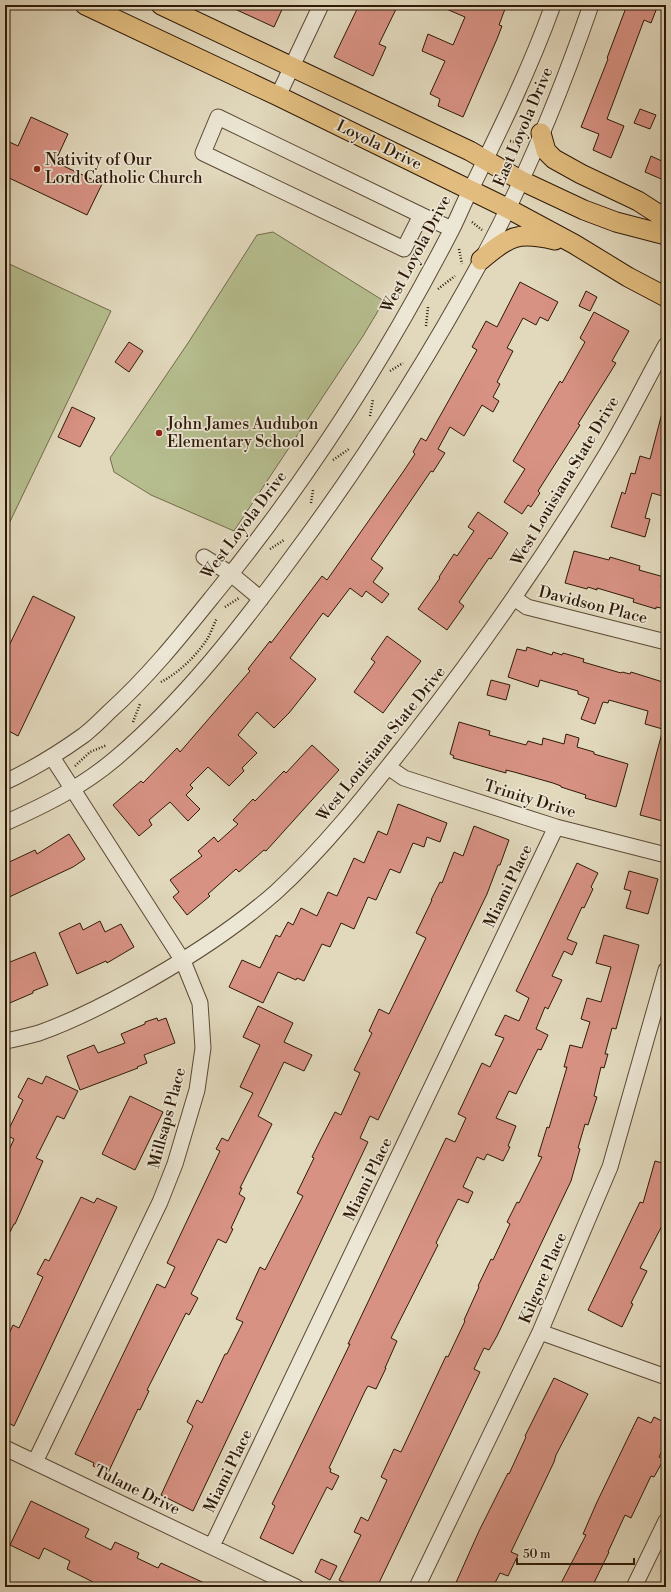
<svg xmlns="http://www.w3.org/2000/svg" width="671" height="1592" font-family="'Libre Bodoni',serif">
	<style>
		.green { fill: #b6be8f; stroke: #726c4b }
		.building { fill: #d89284; stroke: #2e1907 }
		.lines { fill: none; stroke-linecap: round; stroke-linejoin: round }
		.minor-casing { stroke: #5b4934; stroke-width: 17 }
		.major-casing { stroke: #2e1907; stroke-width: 21 }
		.path { stroke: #2e1907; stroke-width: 2.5; stroke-dasharray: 1 2; stroke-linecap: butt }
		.minor { stroke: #ece6d4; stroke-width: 15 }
		.major { stroke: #e1bc7e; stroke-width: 19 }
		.poi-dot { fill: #8f2418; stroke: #ece6d4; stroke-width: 1.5 }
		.labels { text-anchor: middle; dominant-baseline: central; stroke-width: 3.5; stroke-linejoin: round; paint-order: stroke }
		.street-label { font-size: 16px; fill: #2e1907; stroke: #ece6d4 }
		.poi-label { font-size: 16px; fill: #2e1907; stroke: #ece6d4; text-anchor: start }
	</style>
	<rect width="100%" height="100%" fill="#e2d9bd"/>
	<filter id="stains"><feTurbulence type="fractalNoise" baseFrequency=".005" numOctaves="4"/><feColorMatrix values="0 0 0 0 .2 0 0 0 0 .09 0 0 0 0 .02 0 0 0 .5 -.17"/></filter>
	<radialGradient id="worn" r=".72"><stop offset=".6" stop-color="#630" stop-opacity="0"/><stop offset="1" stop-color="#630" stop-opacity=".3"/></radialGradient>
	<!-- green -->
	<path class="green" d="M273,232L384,301L363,336L234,531L151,495L114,472L110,458L188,343L257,235Z
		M5,262L111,311L5,532Z"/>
	<!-- building -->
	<path class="building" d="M226,5H284L274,27Z
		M359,5H398L379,44L386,47L373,76L334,57Z
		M437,5H494L505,9L499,25L502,26L497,39L463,117L438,106L440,99L430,94L445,61L422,51L428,34L453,45L465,17Z
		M627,5H658L651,23L644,20L607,119L624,126L611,158L593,150L599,134L581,127L608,59L607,58Z
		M640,109L656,115L650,129L634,123Z
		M31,117L68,134L55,162L102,184L87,215L5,176V140L18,146Z
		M651,156L666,163V181L645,172Z
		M520,282L558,302L548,321L540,317L536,325L523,318L507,348L513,351L497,382L500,384L493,397L499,401L493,412L482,405L464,436L450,427L438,449L445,453L433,472L431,471L371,559L383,568L373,582L389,594L382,603L366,591L362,597L350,588L328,617L323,613L290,658L316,679L289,713L274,728L257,712L238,735L257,753L242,768L244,771L229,786L208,767L190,785L193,788L186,795L200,809L188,821L170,802L149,820L152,825L139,836L113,805L141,781L143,783L177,748L180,752L250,671L248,669L270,641L271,643L322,576L327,580L403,472L415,454L413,452L421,438L426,441L477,350L472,347L486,321L497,327Z
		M586,291L597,297L590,311L579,306Z
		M594,312L629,331L612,361L616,363L578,424L580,425L538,491L540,493L531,507L528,505L522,514L504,502L525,469L513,461L560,381L562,383L585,342L580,338Z
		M129,342L143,351L129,372L115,362Z
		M72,407L95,418L80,447L58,437Z
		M662,413H666V495L662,494V496L652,493L645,518L650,519L645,537L611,527L622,492L625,494L631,473L635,474L640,456L650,459Z
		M478,512L508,533L491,559L489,558L459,602L464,606L447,630L418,609L440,578L439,577L454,554L457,556L474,531L468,527Z
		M574,551L609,560L610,557L640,566L639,570L664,577L661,587L666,589V609L656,607V609L633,602L634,599L597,588V590L588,587L587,589L565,583Z
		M33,596L75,617L18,736L5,729V654Z
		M387,636L421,661L383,713L354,692L375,662L371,659Z
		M527,647L552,655L553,652L562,655L563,653L584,659L583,662L621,673L622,672L630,674L631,672L666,683V730L645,724L648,711L609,700L608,703L603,702L595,724L581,719L589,698L578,694V691L540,680L538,687L508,677L517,649L526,651Z
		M491,680L510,685L506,700L487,695Z
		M459,722L490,731L489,735L526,745L528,741L542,745L543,738L564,744L566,734L579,738L577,747L594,752V754L628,764L616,807L585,798L586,795L561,787V786L553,783L514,772L506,770V773L453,758L454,756L450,754Z
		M662,733H666V822L640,815Z
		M312,745L339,770L266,851L264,850L239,872L236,869L208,894L210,896L187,915L173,897L179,892L170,880L202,856L198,851L214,837L218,842L238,824L233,820L253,799L255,801L284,771L286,773Z
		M398,804L447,823L440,842L427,837L424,847L413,843L400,873L390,869L376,900L368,897L354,929L341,923L330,947L322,944L304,981L297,978L296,980L278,972L263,1003L229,987L242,960L260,968L276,935L280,937L288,922L293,925L301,908L317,916L328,892L337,896L354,858L364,863L378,831L387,835Z
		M474,826L509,840L500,865H498L487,894L378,1120L370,1116L360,1138L368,1142L193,1511L161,1495L193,1426L187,1422L197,1400L202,1403L225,1354H227L243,1322L236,1319L260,1267L265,1270L303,1196L297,1193L314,1158L312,1157L321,1139L335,1112L341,1115L360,1073L354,1070L372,1033L369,1031L379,1009L389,1014L426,938L416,933L432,900H431L440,882L442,883L454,852L463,856Z
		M69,834L85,859L73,867L5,899V864L35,850L37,854Z
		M577,863L598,873L591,887L593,889L584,908L582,907L567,939L577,943L572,955L564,951L552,976L562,980L548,1009L545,1007L536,1029L548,1035L541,1050L538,1049L516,1094L509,1091L496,1118L516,1126L508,1146L510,1147L503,1161L487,1154L484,1160L477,1157L463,1187L473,1192L468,1203L458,1199L436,1243L438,1245L391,1338L397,1341L385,1368H386L376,1389L368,1386L365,1391L329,1468L331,1469L330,1472L339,1476L332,1490L327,1487L293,1554L260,1538L275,1506L272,1504L350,1344H348L446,1138L455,1142L466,1118L458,1114L482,1063L490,1067L504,1038L495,1035L505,1015L519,1021L529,998L516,991Z
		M629,871L658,879L648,914L626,908L631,891L624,889Z
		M100,921L105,932L121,924L134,947L107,963L106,961L77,974L59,933L80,923L83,930Z
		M604,935L639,945L616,1029L612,1028L605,1054H608L604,1068L601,1067L594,1096L597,1097L588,1125L585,1124L578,1148L580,1149L571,1181L497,1336L489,1350L484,1348L474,1369L480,1372L377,1587H354L339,1580L361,1535L354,1532L361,1517L368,1521L387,1480L381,1477L394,1449L401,1452L446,1356L448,1357L465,1321L464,1320L479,1287L478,1286L491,1259L493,1260L510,1224L507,1222L517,1202L519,1203L542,1157L538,1156L547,1127L549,1128L567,1067H564L570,1045L582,1048L590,1022L581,1019L587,998L601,1002L611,967L596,963Z
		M35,952L48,985L33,991V993L5,1005V964Z
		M258,1006L293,1023L284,1042L312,1055L304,1071L284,1062L258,1116L272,1124L240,1188H242L239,1194L245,1198L231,1228L233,1229L226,1243L218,1239L191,1294L198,1298L189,1315L186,1313L147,1390L149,1391L140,1410L138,1409L108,1473L93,1466L94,1463L75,1454L157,1284L165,1288L175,1267L167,1263L220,1151L216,1149L222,1138L228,1141L253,1093L240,1087L260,1045L243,1037Z
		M157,1018L158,1021L166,1018L175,1043L144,1055L147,1063L137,1067L138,1068L80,1090L67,1056L94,1045L98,1053L125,1043L121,1034L145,1024V1022Z
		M46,1076L78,1091L64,1119L57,1116L36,1158L43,1161L15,1224H14L5,1242V1159L14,1139L6,1135L23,1100L18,1097L28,1078L42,1084Z
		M130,1096L163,1112L135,1170L102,1154Z
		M655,1161L666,1164V1218L640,1268L647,1271L631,1303L633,1304L622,1327L588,1310L640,1202L643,1203Z
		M81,1197L94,1203L97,1198L117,1207L14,1426L5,1421V1342L13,1325L19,1328L43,1277L37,1274L45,1259L49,1261Z
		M554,1378L588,1394L556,1455L554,1462L511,1552L518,1555L508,1576L500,1573L493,1587H454L479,1531L508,1473L509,1474L526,1437L525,1436Z
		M638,1417L651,1423L654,1417L666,1423V1443L659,1457L664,1459L654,1477L651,1476L631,1518L625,1515L608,1552H609L592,1587H559L586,1535L583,1534L597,1502Z
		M31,1501L89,1529L85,1537L111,1550L115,1542L139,1553L137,1558L158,1568L161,1563L213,1587H91L93,1582L67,1569L70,1561L44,1548L39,1559L10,1545Z
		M321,1559L337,1566L330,1580L315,1572Z"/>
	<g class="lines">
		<defs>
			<path id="minor" d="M278,96L321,5
				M218,117L421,215L404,249L203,153Z
				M421,215L452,229
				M204,557L231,574L261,599
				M514,598L527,607L666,642
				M388,767L404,778L556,827L666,855
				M5,782C33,769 59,753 84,735C93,728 101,720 109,712C148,677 180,637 213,596C304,485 385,359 451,231C458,218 463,204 470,191C500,130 530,69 553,5
				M5,823C45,805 82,787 116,758C183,701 240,628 292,557C362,463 425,364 481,261C525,180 561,92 591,5
				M5,1041C16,1039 28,1036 39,1033C70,1022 104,1005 133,989C184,961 233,930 276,892C326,846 368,792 410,739C481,648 547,553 607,453C628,418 646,381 666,345
				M540,1332L666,1377
				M5,1448L296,1587
				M35,1462L160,1202L175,1164L197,1090L203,1048L200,1003L183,961L52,757
				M212,1546L556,827
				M417,1587L540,1332L610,1167L666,970
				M634,1587L666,1521"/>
			<path id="major" d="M85,5L278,96L507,208L574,244L628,277L666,297
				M161,5L470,151L520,180L584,210L616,222L666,235
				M541,133L546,151L554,159L581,174L638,201L666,219
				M481,260C509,236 518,231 555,240"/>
		</defs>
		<!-- minor casing -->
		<use href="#minor" class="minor-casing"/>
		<!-- major casing -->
		<use href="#major" class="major-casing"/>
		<!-- path -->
		<path class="path" d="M510,141L523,143
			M472,222L482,230
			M459,249L462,264
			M438,289L455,276
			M426,326L428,307
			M390,371L403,363
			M370,416L373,399
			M333,460L349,449
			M311,503L313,490
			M270,549L284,540
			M225,607L239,598
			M161,682C180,672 196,656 208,638C211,632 214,624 217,618
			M133,722L140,704
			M75,766L90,752L107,745"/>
		<!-- minor -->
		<use href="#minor" class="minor"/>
		<!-- major -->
		<use href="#major" class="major"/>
	</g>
	<!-- markers -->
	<g class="poi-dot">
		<circle cx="37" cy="169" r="4"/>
		<circle cx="159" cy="433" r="4"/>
	</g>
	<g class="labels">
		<!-- street labels -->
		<g class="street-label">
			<text transform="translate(523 127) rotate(-67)">East Loyola Drive</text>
			<text transform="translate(379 145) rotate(26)">Loyola Drive</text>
			<text transform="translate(416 254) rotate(-62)">West Loyola Drive</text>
			<text transform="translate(565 481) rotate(-59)">West Louisiana State Drive</text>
			<text transform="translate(244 525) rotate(-53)">West Loyola Drive</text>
			<text transform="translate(593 605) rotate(14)">Davidson Place</text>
			<text transform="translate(381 744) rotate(-51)">West Louisiana State Drive</text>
			<text transform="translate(530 799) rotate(17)">Trinity Drive</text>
			<text transform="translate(508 886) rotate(-64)">Miami Place</text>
			<text transform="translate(167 1118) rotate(-75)">Millsaps Place</text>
			<text transform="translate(368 1179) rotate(-64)">Miami Place</text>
			<text transform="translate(543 1278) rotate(-67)">Kilgore Place</text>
			<text transform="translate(228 1471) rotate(-64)">Miami Place</text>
			<text transform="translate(137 1490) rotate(26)">Tulane Drive</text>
		</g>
		<!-- poi labels -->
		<g class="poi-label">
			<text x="45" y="160">Nativity of Our<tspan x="45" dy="18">Lord Catholic Church</tspan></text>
			<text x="167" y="424">John James Audubon<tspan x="167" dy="18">Elementary School</tspan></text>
		</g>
	</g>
	<!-- margin -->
	<rect width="671" height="1592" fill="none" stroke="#e2d9bd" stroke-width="20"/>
	<rect x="6" y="6" width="659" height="1580" fill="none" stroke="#2e1907" stroke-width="2"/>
	<rect x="10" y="10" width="651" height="1572" fill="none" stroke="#2e1907"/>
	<!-- scale -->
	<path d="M517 1558v6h117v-6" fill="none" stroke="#2e1907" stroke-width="2"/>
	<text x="523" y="1558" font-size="12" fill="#2e1907" stroke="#ece6d4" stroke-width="3" paint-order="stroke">50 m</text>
	<rect width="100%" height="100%" filter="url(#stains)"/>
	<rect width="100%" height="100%" fill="url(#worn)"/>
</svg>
